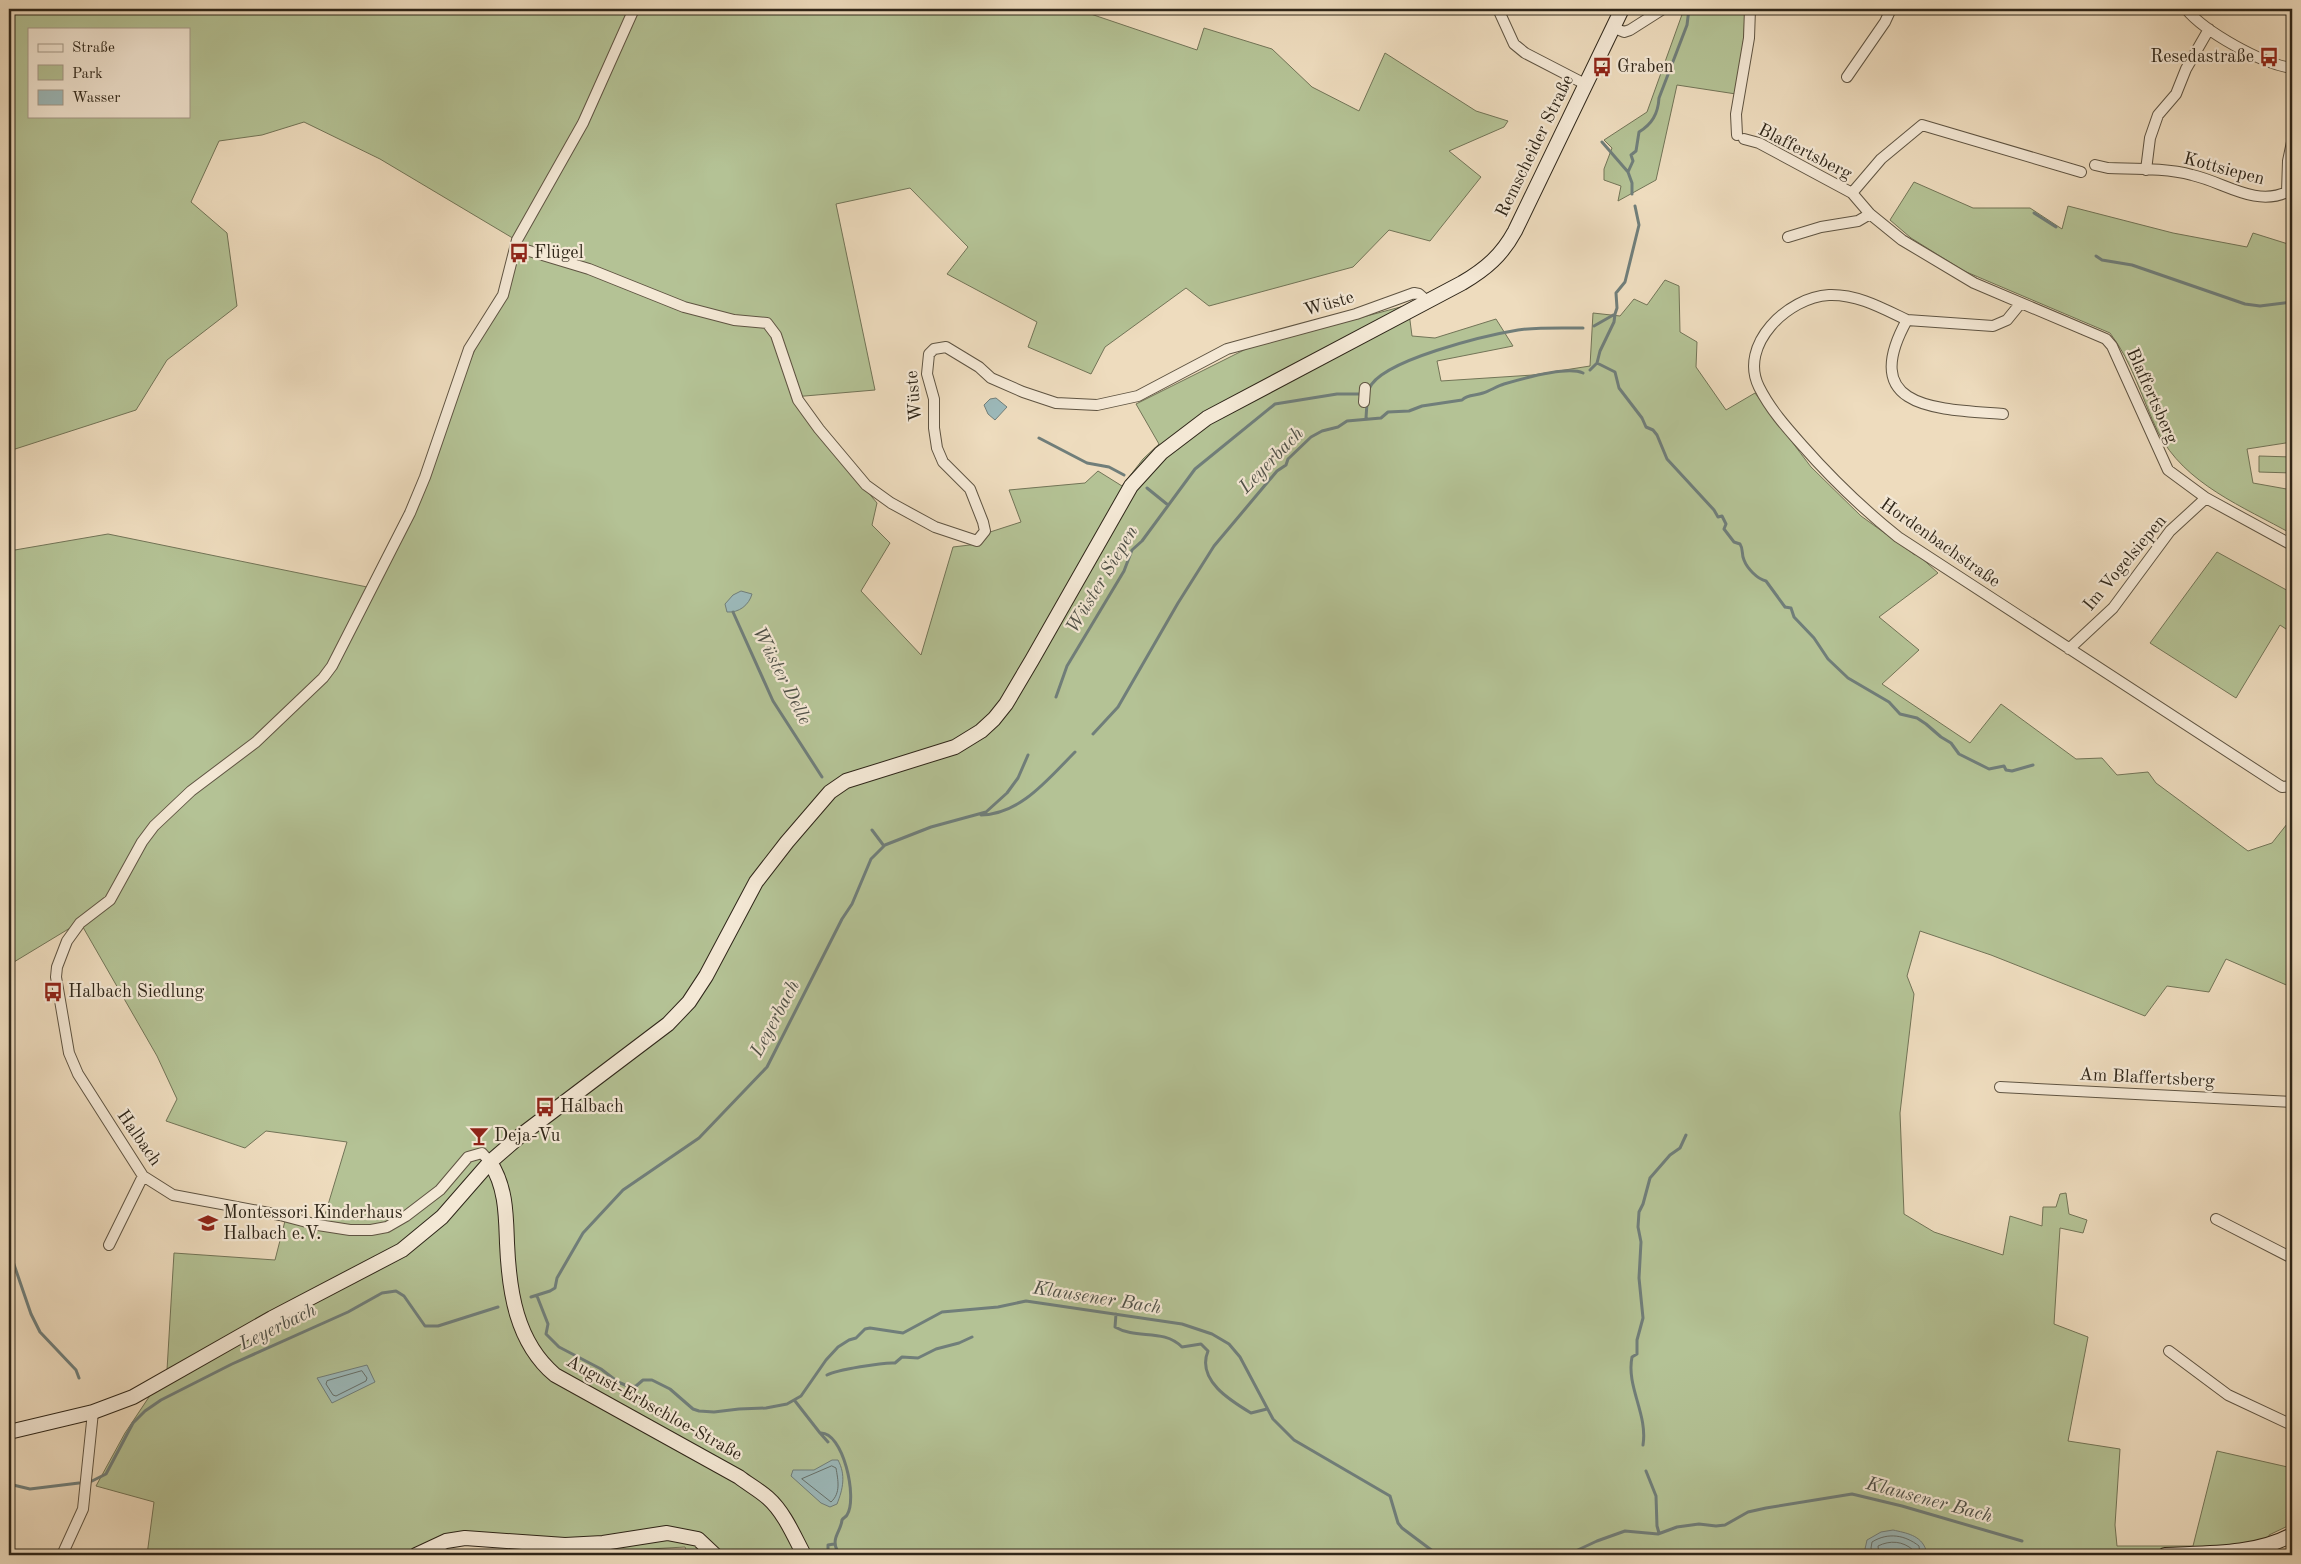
<svg xmlns="http://www.w3.org/2000/svg" width="2301" height="1564" font-family="'Old Standard TT',serif">
	<style>
		.green { fill: #b4c295; stroke: #727457; fill-rule: evenodd }
		.water { fill: #9cb9ba; stroke: #707e7a }
		.lines { fill: none; stroke-linecap: round; stroke-linejoin: round }
		.shore { stroke: #66706a; stroke-width: 1 }
		.stream { stroke: #707e7a; stroke-width: 3 }
		.street-casing { stroke: #5f5442; stroke-width: 12 }
		.secondary-casing { stroke: #2f2619; stroke-width: 16 }
		.street { stroke: #f4e8d5; stroke-width: 10 }
		.secondary { stroke: #f4e8d5; stroke-width: 14 }
		.labels { text-anchor: middle; dominant-baseline: central; stroke-width: 4.5; stroke-linejoin: round; paint-order: stroke }
		.poi-label { font-size: 18px; fill: #2f2619; stroke: #f4e8d5; text-anchor: start }
		.street-label { font-size: 18px; fill: #2f2619; stroke: #f4e8d5 }
		.water-label { font-size: 19px; font-style: italic; fill: #505249; stroke: #f4e8d5 }
	</style>
	<rect width="100%" height="100%" fill="#eedcbe"/>
	<filter id="stains"><feTurbulence type="fractalNoise" baseFrequency=".004" numOctaves="4"/><feColorMatrix values="0 0 0 0 .2 0 0 0 0 .09 0 0 0 0 .02 0 0 0 .5 -.17"/></filter>
	<radialGradient id="worn" r=".72"><stop offset=".6" stop-color="#630" stop-opacity="0"/><stop offset="1" stop-color="#630" stop-opacity=".3"/></radialGradient>
	<!-- green -->
	<path class="green" d="M9,9H1076L1197,50L1204,28L1272,49L1312,87L1359,111L1385,53L1476,111L1508,121L1504,127L1449,151L1481,177L1430,241L1389,230L1353,267L1209,306L1186,288L1105,347L1091,374L1028,347L1037,322L947,274L968,247L910,188L836,204L875,390L793,397L801,412L877,503L872,525L890,543L861,591L921,655L953,547L978,544L984,534L1021,522L1009,490L1085,483L1098,471L1122,486L1143,459L1159,444L1136,404L1250,347L1408,305L1412,336L1435,338L1496,319L1513,346L1437,361L1441,381L1533,375L1590,366L1593,313L1620,316L1634,299L1647,305L1665,280L1679,286L1680,332L1697,342L1696,367L1726,410L1755,393L1811,467L1861,516L1915,555L1820,466L1938,573L1879,617L1919,650L1882,684L1970,743L2001,704L2076,759L2102,758L2117,775L2148,772L2156,783L2248,851L2272,843L2291,819L2292,814L2291,987L2226,959L2209,992L2167,986L2145,1016L1991,955L1920,931L1907,976L1914,994L1900,1113L1904,1214L1934,1232L2003,1255L2010,1216L2042,1226L2043,1207H2056L2060,1194L2066,1193L2069,1214L2087,1220L2083,1233L2060,1228L2054,1324L2088,1337L2068,1441L2120,1449L2115,1525L2117,1546H2193L2217,1451L2292,1468V1524L2269,1535L2271,1555H688L685,1547L595,1552L547,1551L487,1543L451,1545L426,1555H147L154,1502L96,1486L125,1433L167,1370L174,1253L275,1260L285,1221L321,1228L347,1142L266,1131L245,1148L166,1121L177,1099L157,1056L80,922L9,965V551L108,534L372,588L426,482L467,368L521,243L380,159L304,122L262,135L219,141L191,202L227,233L237,306L167,360L136,410L9,451ZM29,29H189V116H29Z
		M1684,9H1745L1744,37L1736,94L1677,85L1656,180L1618,201L1621,186L1604,180V169L1612,148L1604,140L1647,112Z
		M1914,182L1973,208H2030L2062,229L2068,206L2173,233L2247,247L2253,233L2288,244L2292,266V442L2247,449L2253,483L2292,490V534C2244,507 2184,484 2158,432C2142,399 2133,363 2110,333L1964,271L1911,238L1890,220Z
		M2259,456L2292,457V473L2259,472Z
		M2217,552L2292,593V633L2280,625L2236,698L2150,643Z"/>
	<!-- water -->
	<path class="water" d="M996,398L1007,407L995,420L988,414L984,405L990,399Z
		M741,591L752,594C749,605 739,613 727,612L725,604L733,595Z
		M367,1365L375,1382L332,1403L317,1378Z
		M832,1460H838C846,1475 843,1489 837,1504L830,1507L821,1503L791,1476L793,1470H814Z
		M1893,1530C1906,1533 1921,1535 1926,1550L1924,1555H1869L1865,1549L1867,1540L1881,1532Z"/>
	<g class="lines">
		<!-- shore -->
		<path class="shore" d="M362,1371L367,1378L366,1381L336,1396L333,1395L326,1384L327,1381Z
			M832,1466L836,1468C838,1480 841,1493 831,1502L802,1479Z
			M1873,1555L1871,1548L1872,1542C1888,1532 1905,1535 1919,1546L1920,1555
			M1879,1555L1878,1546C1890,1540 1903,1541 1913,1550L1914,1555"/>
		<!-- stream -->
		<path class="stream" d="M1602,142L1628,172
			M1632,194V183L1628,172L1633,161L1631,155L1636,151L1639,132C1652,124 1658,114 1659,98L1687,25L1689,9
			M2034,213L2056,227
			M2096,256L2102,260L2132,265L2245,304L2260,306L2292,302
			M1594,326L1615,314L1617,308L1616,293L1625,282L1639,225L1635,206
			M1597,363L1615,372L1619,388L1642,418L1646,427L1653,430L1657,435L1667,459L1714,510L1718,517L1722,516L1726,524L1724,529L1734,542L1740,544C1744,550 1741,554 1744,560C1747,568 1757,579 1766,581L1785,607L1791,608L1794,617L1814,638L1828,659L1848,678L1889,702L1900,714L1917,718L1926,724L1941,737L1951,743L1959,754L1989,769L2004,766L2006,770L2012,771L2033,765
			M1590,370L1597,363L1600,351L1614,322L1615,314
			M1369,389C1380,360 1488,335 1518,330C1539,327 1562,328 1583,328
			M1366,418L1367,403
			M1039,438L1087,463L1109,467L1124,475
			M1147,488L1168,505
			M733,612L773,701L822,777
			M1056,697L1067,666L1124,571L1132,550L1142,541L1195,469L1275,404L1337,394H1362
			M1093,734L1118,707L1178,603L1214,546L1277,471L1286,465L1288,459L1311,437L1322,431L1338,427L1347,421L1381,418L1388,412L1409,411L1422,406L1462,400C1468,394 1475,396 1483,393C1490,391 1497,386 1504,384C1521,379 1568,366 1583,373
			M981,815C1021,814 1048,779 1075,752
			M872,830L884,846
			M9,1250L31,1314L40,1332L76,1370L79,1378
			M537,1296L548,1324L546,1334L559,1347L601,1369L618,1382L630,1387L636,1386L643,1380H652L670,1389L693,1409L699,1411L714,1412L739,1409L766,1408L787,1404L801,1396L826,1360L838,1347L849,1340L856,1338L865,1329L870,1328L903,1333L942,1312L998,1307L1026,1301L1182,1324L1212,1334L1229,1344L1240,1357L1273,1419L1294,1440L1390,1496L1398,1523L1402,1528L1438,1555
			M531,1297L550,1291L555,1288L557,1278L583,1233L623,1190L699,1138L767,1067L842,919L852,904L871,859L885,845L931,827L986,812L1007,793L1018,778L1028,755
			M1116,1314L1115,1327C1137,1340 1163,1328 1182,1347L1201,1344L1208,1351C1196,1380 1231,1401 1251,1413L1267,1409
			M827,1375C836,1370 884,1362 895,1363L902,1357L918,1358L936,1349L959,1343L972,1337
			M795,1401L820,1433C843,1431 858,1498 847,1515C846,1517 843,1518 842,1520C841,1531 831,1538 837,1550L833,1555
			M820,1433L828,1442
			M1643,1445C1648,1414 1626,1387 1632,1357L1637,1354V1340L1643,1318L1639,1278L1641,1242L1638,1227L1639,1212L1643,1204L1650,1178L1670,1155L1680,1148L1686,1135
			M1646,1471L1656,1496L1657,1526L1659,1533
			M92,1481L106,1474L133,1423L145,1411L161,1400L232,1364L348,1312L382,1293L396,1291L404,1296L425,1326H438L498,1307
			M9,1484L30,1489L79,1483
			M828,1555V1545L834,1544
			M1567,1555L1597,1541L1625,1531L1658,1534L1677,1527L1699,1524L1716,1526L1725,1525L1748,1512L1766,1508L1852,1494L1902,1506L2022,1541"/>
		<defs>
			<path id="street" d="M1498,9L1514,44L1525,53L1585,84
				M2186,9C2205,32 2262,64 2292,68
				M1612,27L1624,32L1630,30L1663,9
				M1847,77L1885,22L1891,9
				M1737,135L1736,114L1749,38L1750,9
				M1744,139L1759,143L1852,193L1870,214L1902,240L1974,283L2106,339L2112,346L2168,470L2206,498L2292,545
				M2095,165L2108,168C2135,169 2166,168 2192,175C2224,182 2255,207 2287,192L2292,196
				M2146,170L2150,138L2158,115L2176,94L2186,69L2209,29
				M2287,192L2288,161L2292,142
				M1852,193L1881,159L1922,125L2081,172
				M1788,237L1821,227L1858,221L1870,214
				M516,247L589,269L684,307L734,320L767,323L776,335L798,400L819,429L866,485L891,503L935,527L977,541L985,531L983,522L970,489L943,462L937,448L934,428V399L927,374L929,354L934,349L946,347L979,367L991,378L1023,392L1056,403L1097,405L1138,396L1227,349L1356,314L1414,293L1419,294L1427,301
				M1907,320C1882,308 1857,294 1829,295C1788,297 1738,345 1759,387C1770,409 1786,427 1802,445C1832,479 1863,509 1898,537L2282,787L2292,786
				M1364,402L1365,388
				M2003,414C1939,409 1857,410 1907,320L1993,326L2007,320L2020,304
				M2069,649L2113,608L2170,531L2206,498
				M2292,694V708
				M2000,1087L2292,1102
				M490,1162L482,1153L468,1157L440,1190L406,1216L387,1227L371,1230H350L318,1225L280,1215L173,1195L143,1176L78,1074L69,1053L56,977L57,967L67,941L80,923L110,900L142,842L154,826L191,791L256,742L323,678L332,666L410,513L425,477L469,349L503,295L517,240L583,123L634,9
				M2216,1219L2292,1258
				M109,1245L143,1176
				M2169,1351L2228,1395L2292,1425
				M62,1555L83,1509L93,1412"/>
			<path id="secondary" d="M490,1162C506,1187 506,1214 507,1243C509,1291 516,1342 555,1375L739,1477C748,1484 759,1490 768,1498C784,1512 794,1536 804,1555
				M9,1432L93,1412L133,1397L272,1318L402,1250L442,1217L490,1162L520,1136L668,1024L689,1002L706,976L756,882L787,842L830,792L846,781L955,747L981,731L994,719L1006,704L1032,660L1131,486L1161,453L1207,418L1462,283C1486,269 1502,255 1515,231L1622,9
				M416,1555L446,1541L465,1538L565,1545L603,1543L667,1533L698,1539L715,1555
				M2165,1555C2208,1553 2254,1555 2292,1535"/>
		</defs>
		<!-- street casing -->
		<use href="#street" class="street-casing"/>
		<!-- secondary casing -->
		<use href="#secondary" class="secondary-casing"/>
		<!-- street -->
		<use href="#street" class="street"/>
		<!-- secondary -->
		<use href="#secondary" class="secondary"/>
	</g>
	<!-- icons -->
	<defs>
		<symbol id="bus-bare" viewBox="-9 -9 18 18"><path d="M-5-6H5V4H4V6H2V4H-2V6H-4V4H-5ZM-3.5-4V0h7V-4ZM-3.5 1.2v1.5H-2V1.2ZM2 1.2v1.5H3.5V1.2Z" fill="#8f2418" stroke="#f4e8d5" stroke-width="2.5" paint-order="stroke"/></symbol>
		<symbol id="bar-bare" viewBox="-9 -9 18 18"><path d="M-6-5H6L.8 .8V4.5H3.5V6h-7V4.5H-.8V.8Z" fill="#8f2418" stroke="#f4e8d5" stroke-width="2.5" paint-order="stroke"/></symbol>
		<symbol id="school-bare" viewBox="-9 -9 18 18"><path d="M0-5L7-2L0 1L-7-2ZM-4 1L0 2.5L4 1V4Q0 6-4 4Z" fill="#8f2418" stroke="#f4e8d5" stroke-width="2.5" paint-order="stroke"/></symbol>
	</defs>
	<g fill-rule="evenodd">
		<use href="#bus-bare" x="2255" y="43" width="28" height="28"/>
		<use href="#bus-bare" x="1588" y="53" width="28" height="28"/>
		<use href="#bus-bare" x="505" y="239" width="28" height="28"/>
		<use href="#bus-bare" x="39" y="978" width="28" height="28"/>
		<use href="#bus-bare" x="531" y="1093" width="28" height="28"/>
		<use href="#bar-bare" x="465" y="1122" width="28" height="28"/>
		<use href="#school-bare" x="194" y="1209" width="28" height="28"/>
	</g>
	<g class="labels">
		<!-- poi labels -->
		<g class="poi-label">
			<text x="2254" y="57" text-anchor="end">Resedastraße</text>
			<text x="1617" y="67">Graben</text>
			<text x="534" y="253">Flügel</text>
			<text x="68" y="992">Halbach Siedlung</text>
			<text x="560" y="1107">Halbach</text>
			<text x="494" y="1136">Deja-Vu</text>
			<text x="223" y="1213">Montessori Kinderhaus<tspan x="223" dy="21">Halbach e.V.</tspan></text>
		</g>
		<!-- street labels -->
		<g class="street-label">
			<text transform="translate(1535 146) rotate(-64)">Remscheider Straße</text>
			<text transform="translate(1805 152) rotate(27)">Blaffertsberg</text>
			<text transform="translate(2224 169) rotate(15)">Kottsiepen</text>
			<text transform="translate(1329 304) rotate(-16)">Wüste</text>
			<text transform="translate(914 396) rotate(-95)">Wüste</text>
			<text transform="translate(2152 396) rotate(66)">Blaffertsberg</text>
			<text transform="translate(1940 543) rotate(35)">Hordenbachstraße</text>
			<text transform="translate(2125 563) rotate(-50)">Im Vogelsiepen</text>
			<text transform="translate(2147 1078) rotate(3)">Am Blaffertsberg</text>
			<text transform="translate(139 1138) rotate(55)">Halbach</text>
			<text transform="translate(654 1408) rotate(29)">August-Erbschloe-Straße</text>
		</g>
		<!-- water labels -->
		<g class="water-label">
			<text transform="translate(1272 461) rotate(-46)">Leyerbach</text>
			<text transform="translate(1103 580) rotate(-59)">Wüster Siepen</text>
			<text transform="translate(781 676) rotate(63)">Wüster Delle</text>
			<text transform="translate(776 1019) rotate(-62)">Leyerbach</text>
			<text transform="translate(1097 1299) rotate(9)">Klausener Bach</text>
			<text transform="translate(278 1328) rotate(-26)">Leyerbach</text>
			<text transform="translate(1929 1501) rotate(15)">Klausener Bach</text>
		</g>
	</g>
	<!-- margin -->
	<rect width="2301" height="1564" fill="none" stroke="#eedcbe" stroke-width="30"/>
	<rect x="10" y="10" width="2281" height="1544" fill="none" stroke="#2f2619" stroke-width="2.5"/>
	<rect x="15" y="15" width="2271" height="1534" fill="none" stroke="#2f2619"/>
	<!-- legend -->
	<rect x="28" y="28" width="162" height="90" fill="#f4e8d5" stroke="#a59a8a"/>
	<rect x="38" y="44" width="25" height="8" fill="#f4e8d5" stroke="#a59a8a"/>
	<text x="72" y="52" font-size="15" fill="#2f2619">Straße</text>
	<rect x="38" y="65" width="25" height="15" fill="#b4c295" stroke="#a59a8a"/>
	<text x="72" y="78" font-size="15" fill="#2f2619">Park</text>
	<rect x="38" y="90" width="25" height="15" fill="#9cb9ba" stroke="#a59a8a"/>
	<text x="72" y="102" font-size="15" fill="#2f2619">Wasser</text>
	<rect width="100%" height="100%" filter="url(#stains)"/>
	<rect width="100%" height="100%" fill="url(#worn)"/>
</svg>
